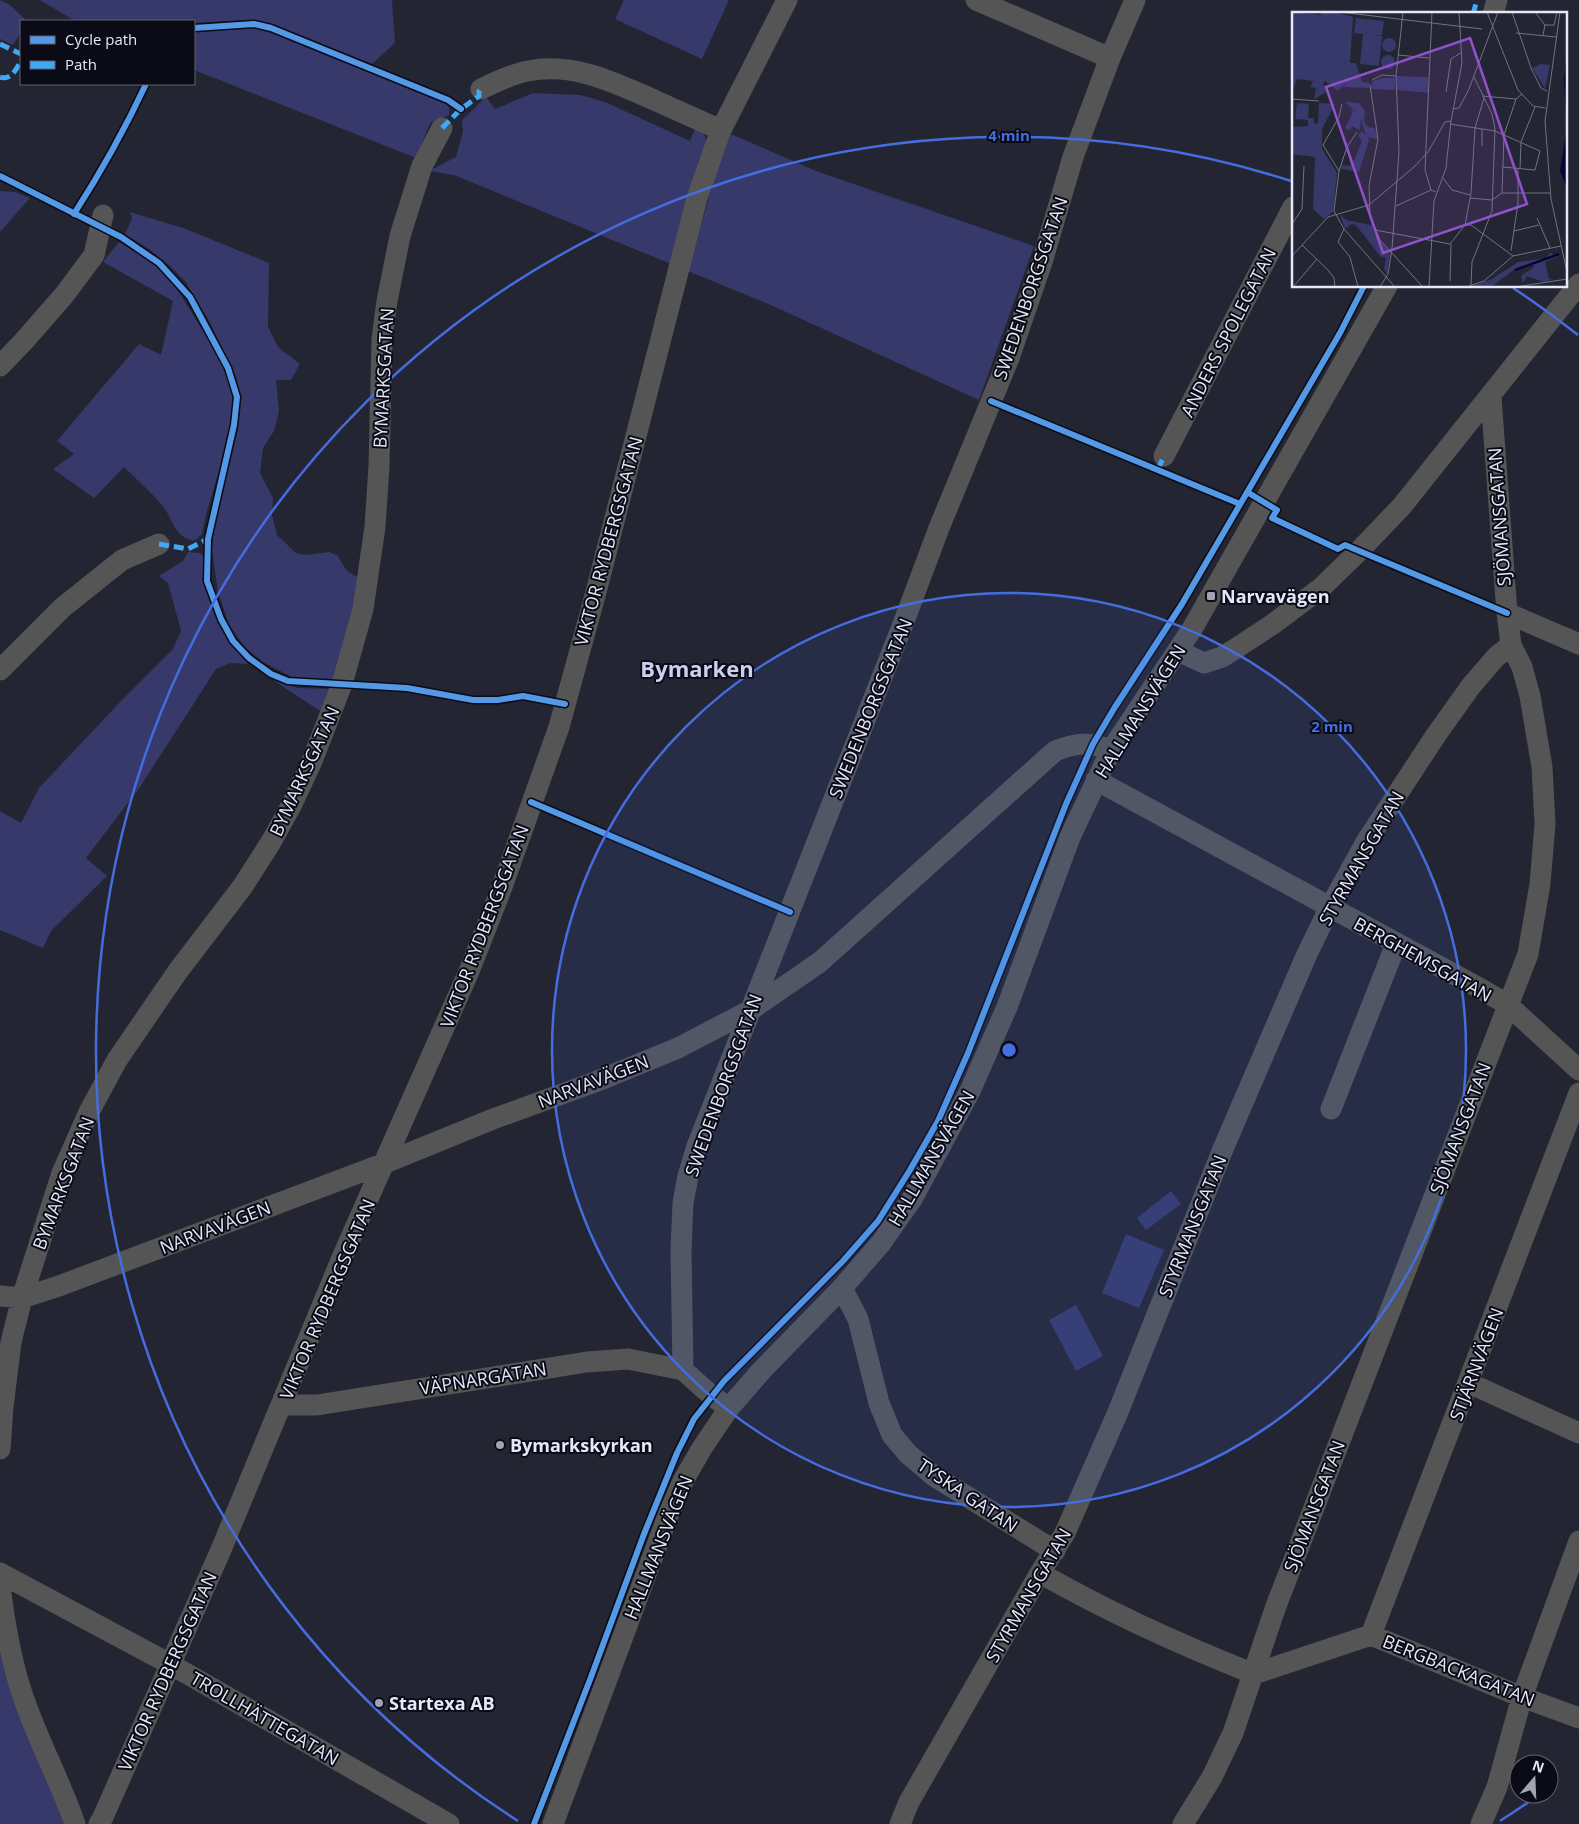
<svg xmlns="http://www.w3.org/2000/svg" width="1579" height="1824" font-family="'Open Sans',sans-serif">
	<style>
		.green { fill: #36396a }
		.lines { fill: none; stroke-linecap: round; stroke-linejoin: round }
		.street { stroke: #545554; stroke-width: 21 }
		.quiet { stroke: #3fa9f5; stroke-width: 5; stroke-dasharray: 10 5; stroke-linecap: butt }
		.cycleway-casing { stroke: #0a0b16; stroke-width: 9 }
		.cycleway { stroke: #5399e6; stroke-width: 6 }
		.ring { fill: none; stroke: #456ddf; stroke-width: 2.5 }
		.poi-dot { fill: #a1a4b3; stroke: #0a0b16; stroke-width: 2 }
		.labels { text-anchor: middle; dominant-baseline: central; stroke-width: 4; stroke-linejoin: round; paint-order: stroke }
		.street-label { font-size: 18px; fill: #e5e8f9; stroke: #0a0b16 }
		.poi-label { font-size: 18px; font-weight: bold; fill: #e5e8f9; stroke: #0a0b16; text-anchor: start }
		.district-label { font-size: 22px; font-weight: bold; fill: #cbd0f1; stroke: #0a0b16 }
		.inset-river { fill: none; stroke: #0b0334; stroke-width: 2.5 }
		.inset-road { fill: none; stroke: #717382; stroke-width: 1 }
		.view { fill: #9052cb; fill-opacity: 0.15; stroke: #9052cb; stroke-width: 2.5 }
		.inset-edge { fill: none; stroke: #e5e8f9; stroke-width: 2.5 }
		.centre { fill: #456ddf; stroke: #0a0b16; stroke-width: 2.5 }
		.ring-label { font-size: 15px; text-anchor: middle; font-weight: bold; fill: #456ddf; stroke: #0a0b16; stroke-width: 4; stroke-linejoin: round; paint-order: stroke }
	</style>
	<rect width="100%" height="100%" fill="#242532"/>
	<!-- green -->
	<path class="green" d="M0,0L10,5L27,21H21V32L13,45L0,39Z
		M40,0H392L395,43L372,64L272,24L244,20L194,23L75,21Z
		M624,0H729L702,59L615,19Z
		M248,28L263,29L288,37L443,101L449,107V115L430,123L416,158L194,70V32Z
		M533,93L580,95L605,102L690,141L696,126L703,131L708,144L671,264L454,175L429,171L456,157L463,131L462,120L486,97L495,109Z
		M731,134L816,171L1034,246L979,400L773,306L688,271L715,176Z
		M0,191L15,192L30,198L0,232Z
		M130,212L186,229L269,263L268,327L278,347L300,364L291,380H276L279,411L274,431L263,448L260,473L273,498L272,515L277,535L296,553L306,555L329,552L338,556L346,570L360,579L334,682L292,677L263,662L245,647L229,625L218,592L212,548L215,519L238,430L241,399L236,376L208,319L185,281L169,265L149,249L125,234L132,219Z
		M119,242L155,264L170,278L218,355L227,377L232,394L233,411L219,471L207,511L202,534L194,541C172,536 173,517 161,504C150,491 136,479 124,467L94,498L53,469L74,454L57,441L139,344L161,355L173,301L103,262Z
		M188,552L200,553L204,557C207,608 216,626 248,664L231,663L216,669L140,787L86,858L107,876L51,931L43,948L0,930V811L21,823L39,788L120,702L173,649L181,631L168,583L159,576L183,561Z
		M273,680L298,688L331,689L323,713Z
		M1171,1191L1181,1204L1146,1230L1137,1218Z
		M1126,1234L1164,1250L1139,1308L1102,1293Z
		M1076,1305L1103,1356L1076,1371L1049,1320Z
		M0,1632L67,1824H0Z"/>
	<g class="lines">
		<!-- street -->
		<path class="street" d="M976,0L1110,58
			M1493,14L1497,0
			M481,89C496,82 511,74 528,71C573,62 614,82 654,100C676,110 699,120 721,130
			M0,366L24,341L65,294L94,255L103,215
			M1164,456L1293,207
			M1507,613L1579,644
			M1178,651L1204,663L1222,657L1235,649L1273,624L1321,588L1359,551L1402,506L1579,284
			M0,670L62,608L122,560L159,544
			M1096,780L1483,990L1508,1005L1579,1070
			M1331,1109L1396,944
			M842,1288L858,1319L879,1403L892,1435L908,1454L934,1476L1055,1551
			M0,1296L22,1298L59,1286L385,1163L493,1119L595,1082L678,1048L749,1011L820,962L1055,751C1078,742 1087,742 1111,750
			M1469,1383L1579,1433
			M282,1405H317L587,1362L628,1359L683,1370
			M729,1408L712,1396L683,1370L681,1250L683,1203L688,1176L697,1146L903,624L939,528L1009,358L1042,262L1073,157L1110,58L1135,0
			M0,1449L3,1407L11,1342L22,1298L62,1173L89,1112L117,1060L178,971L243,886L271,842L291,806L312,761L342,684L363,609L375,527L379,466L382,339L387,301L400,236L422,166L442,128
			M0,1573L170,1664L449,1824
			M1040,1573C1108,1612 1181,1645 1254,1674L1371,1635L1522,1697L1579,1718
			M0,1586C4,1619 10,1653 19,1684C33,1732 59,1777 75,1824
			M1371,1635L1579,1093
			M99,1824L103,1817L220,1552L344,1253L470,969L502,887L559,727L596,592L697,198L721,130L787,0
			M553,1824L669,1513L683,1481L702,1448L729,1408L762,1370L842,1288L881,1243L912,1199L970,1091L1007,1007L1070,837L1111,750L1192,629L1387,286
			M900,1824L909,1802L1040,1573L1065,1533L1118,1412L1223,1149L1307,954L1330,907L1366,842L1436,735L1471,686L1496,657L1511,645
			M1183,1824L1212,1777L1233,1733L1276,1606L1528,954L1540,884L1545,824L1542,767L1530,696L1522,667L1511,645L1507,613L1491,397
			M1481,1824L1497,1787L1522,1697L1579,1541"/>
		<!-- quiet -->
		<path class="quiet" d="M1473,14L1477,0
			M0,44L21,54
			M0,77C11,81 16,69 21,61
			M442,128L461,109L479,96V91L481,89
			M1158,469L1164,456
			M159,544L188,549L208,539"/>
		<defs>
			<path id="cycleway" d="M194,28L254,24L271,28L448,100L461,109
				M0,176L121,237L159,263L190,297L228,368L237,397L234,425L208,539L207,581L221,619L233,641L249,658L271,674L288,681L407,688L473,700H498L523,696L565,704
				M74,214C101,172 125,129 146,84
				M991,401L1240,504
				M1247,492L1277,510L1272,518L1338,549L1345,545L1507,613
				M531,802L790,912
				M534,1824L591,1677L644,1534L677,1453L694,1419L724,1381L843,1261L878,1221L910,1170L938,1121L968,1053L1066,804L1093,744L1115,707L1182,604L1340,333L1364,286"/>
		</defs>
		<!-- cycleway casing -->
		<use href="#cycleway" class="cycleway-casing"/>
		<!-- cycleway -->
		<use href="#cycleway" class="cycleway"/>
	</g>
	<!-- distance rings -->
	<circle cx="1009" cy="1050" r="457" fill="#456ddf" fill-opacity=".12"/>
	<g class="ring">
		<circle cx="1009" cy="1050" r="457"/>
		<path d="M1540 1794A914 914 0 0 1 1500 1821M518 1821A914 914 0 0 1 1291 181M1513 288A914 914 0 0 1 1578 335"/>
	</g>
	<!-- markers -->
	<g class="poi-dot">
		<rect x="1206" y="591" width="10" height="10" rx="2.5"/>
		<circle cx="500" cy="1445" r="5"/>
		<circle cx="379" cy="1703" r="5"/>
	</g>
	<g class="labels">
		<!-- street labels -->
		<g class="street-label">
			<text transform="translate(1030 288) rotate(-71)">SWEDENBORGSGATAN</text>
			<text transform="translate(1228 332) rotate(-63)">ANDERS SPOLEGATAN</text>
			<text transform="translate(383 378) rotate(-87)">BYMARKSGATAN</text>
			<text transform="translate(1499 517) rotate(-94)">SJÖMANSGATAN</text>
			<text transform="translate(608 541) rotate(-75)">VIKTOR RYDBERGSGATAN</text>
			<text transform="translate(870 708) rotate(-68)">SWEDENBORGSGATAN</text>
			<text transform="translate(1140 711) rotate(-58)">HALLMANSVÄGEN</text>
			<text transform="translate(304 771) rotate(-65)">BYMARKSGATAN</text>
			<text transform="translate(1361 858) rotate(-60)">STYRMANSGATAN</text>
			<text transform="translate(484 926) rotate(-69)">VIKTOR RYDBERGSGATAN</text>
			<text transform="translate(1423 959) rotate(29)">BERGHEMSGATAN</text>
			<text transform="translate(593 1081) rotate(-21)">NARVAVÄGEN</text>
			<text transform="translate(723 1085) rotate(-70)">SWEDENBORGSGATAN</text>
			<text transform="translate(1460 1128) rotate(-69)">SJÖMANSGATAN</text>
			<text transform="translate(931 1158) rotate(-60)">HALLMANSVÄGEN</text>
			<text transform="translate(63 1183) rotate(-69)">BYMARKSGATAN</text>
			<text transform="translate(1192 1226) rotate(-68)">STYRMANSGATAN</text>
			<text transform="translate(215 1227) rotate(-21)">NARVAVÄGEN</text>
			<text transform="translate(327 1299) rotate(-67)">VIKTOR RYDBERGSGATAN</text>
			<text transform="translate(1476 1364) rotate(-69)">STJÄRNVÄGEN</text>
			<text transform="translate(483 1378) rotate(-9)">VÄPNARGATAN</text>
			<text transform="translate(968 1495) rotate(34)">TYSKA GATAN</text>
			<text transform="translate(1314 1506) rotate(-69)">SJÖMANSGATAN</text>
			<text transform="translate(658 1547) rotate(-68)">HALLMANSVÄGEN</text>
			<text transform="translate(1028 1595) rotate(-60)">STYRMANSGATAN</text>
			<text transform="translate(1459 1670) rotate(22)">BERGBACKAGATAN</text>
			<text transform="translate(167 1671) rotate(-66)">VIKTOR RYDBERGSGATAN</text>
			<text transform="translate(265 1718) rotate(30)">TROLLHÄTTEGATAN</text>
		</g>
		<!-- poi labels -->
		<g class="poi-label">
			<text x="1221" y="596">Narvavägen</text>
			<text x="510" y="1445">Bymarkskyrkan</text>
			<text x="389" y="1703">Startexa AB</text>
		</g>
		<!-- district labels -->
		<g class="district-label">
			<text x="697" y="668">Bymarken</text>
		</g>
	</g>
	<!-- overview -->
	<g transform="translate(1292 12)">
		<rect width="275" height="275" fill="#242532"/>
		<path d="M0,0L28,3L31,0H44L61,5L58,51H64L70,70L78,71L77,76L51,75L57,69L46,79L33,69L31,72L36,79L22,87L24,76L18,75L21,69L5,67L0,81ZM64,6L92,9L90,23H83L90,24L87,54L68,52L71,22L62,21ZM90 33a7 7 0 1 1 14 0a7 7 0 1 1-14 0ZM89 50a7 7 0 1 1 14 0a7 7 0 1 1-14 0ZM249,52L258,53L253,76L240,56ZM105,64L136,65V81L105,78ZM90,66H103V78L78,77L81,69ZM52,90L67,91L73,99L72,110L76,115L83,116L86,127L74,125L69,106L68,118L60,114L58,118L53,116L60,102L59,97L52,93L65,100ZM5,91L17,92L16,106H22V111L26,112L27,91L43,92L30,117V137L45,161L41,200L32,207L21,197L23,145L0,142L1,115L16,114V108L3,107ZM70,119L77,128L67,160L49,157L50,153L57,154L62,149L70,129L66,123ZM48,202L54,208L80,213L82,221L98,241L95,262L92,257L94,246L88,244L64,213L60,212L53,217ZM258,241L267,244L253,250L257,267H261L252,270L235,264L231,271L229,264L242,255L241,252L223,257L199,275H177L200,267L226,250L254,246Z" fill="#36396a"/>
		<path d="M275,39V176L268,159L275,115L272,68Z" fill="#0b0334"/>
		<path class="inset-river" d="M223,258L267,242"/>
		<path class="inset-road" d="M48,0L190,17M140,0L133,158L139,178L144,180M195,0L226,78L241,94L253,96M220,0L239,56L249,76L255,79M243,0L253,13L251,23M268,0L253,109L259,187L275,260M253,13H262L265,0M224,21L264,25M106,43L137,46M80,68L90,63L104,64M78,73L86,127L77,174L78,203L88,228L131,275M154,80L159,47L170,40M190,84L224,87M0,87L27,89M161,97L167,96L177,77L206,0M158,112L203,119L248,139L243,158L211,155M65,120L55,135L47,159L42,199L52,217L103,275M190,134V117M228,157L229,130L243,95M47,159L31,133L47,105L50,92M151,166L160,178L178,183M210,181L212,123L224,87L230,82M178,186L200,188L210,181H259M104,194L139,178M245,206L258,236M0,212L10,197L12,154M173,213L179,181L183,116L192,86M52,217L46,230L58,245L66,275M83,218L158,232L173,213H179L221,244L269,234M222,219L247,213M10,233L36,258L42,266L43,275M219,239L226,191V156M0,244L36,205L77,193L122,155L136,140L153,110L159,109M158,269L159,232M179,273L180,250L200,199L203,117L200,102L182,65M1,275L25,247M88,275L96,262L100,237L107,140L104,64L111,0M137,275L142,189L154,156L159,109L170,51L167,0M174,275L192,269L221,244M223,275L275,267"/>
		<path class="view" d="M178,26L235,192L91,241L34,75Z"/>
		<rect width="275" height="275" class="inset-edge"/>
	</g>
	<circle cx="1009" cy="1050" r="8" class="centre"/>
	<g class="ring-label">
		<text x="1009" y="141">4 min</text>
		<text x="1332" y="732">2 min</text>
	</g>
	<!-- legend -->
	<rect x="20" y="20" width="175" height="65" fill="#0a0b16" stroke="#626371"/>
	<rect x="30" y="36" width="25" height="8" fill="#5399e6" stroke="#626371"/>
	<text x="65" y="45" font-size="15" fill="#e5e8f9">Cycle path</text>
	<rect x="30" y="61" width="25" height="8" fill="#3fa9f5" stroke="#626371"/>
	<text x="65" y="70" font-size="15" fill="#e5e8f9">Path</text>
	<!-- north arrow -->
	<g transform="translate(1534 1779) rotate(19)"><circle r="24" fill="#0a0b16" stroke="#626371"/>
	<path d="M0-4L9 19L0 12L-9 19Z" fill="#a1a4b3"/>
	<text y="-8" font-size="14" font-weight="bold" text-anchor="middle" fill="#e5e8f9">N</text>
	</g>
</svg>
